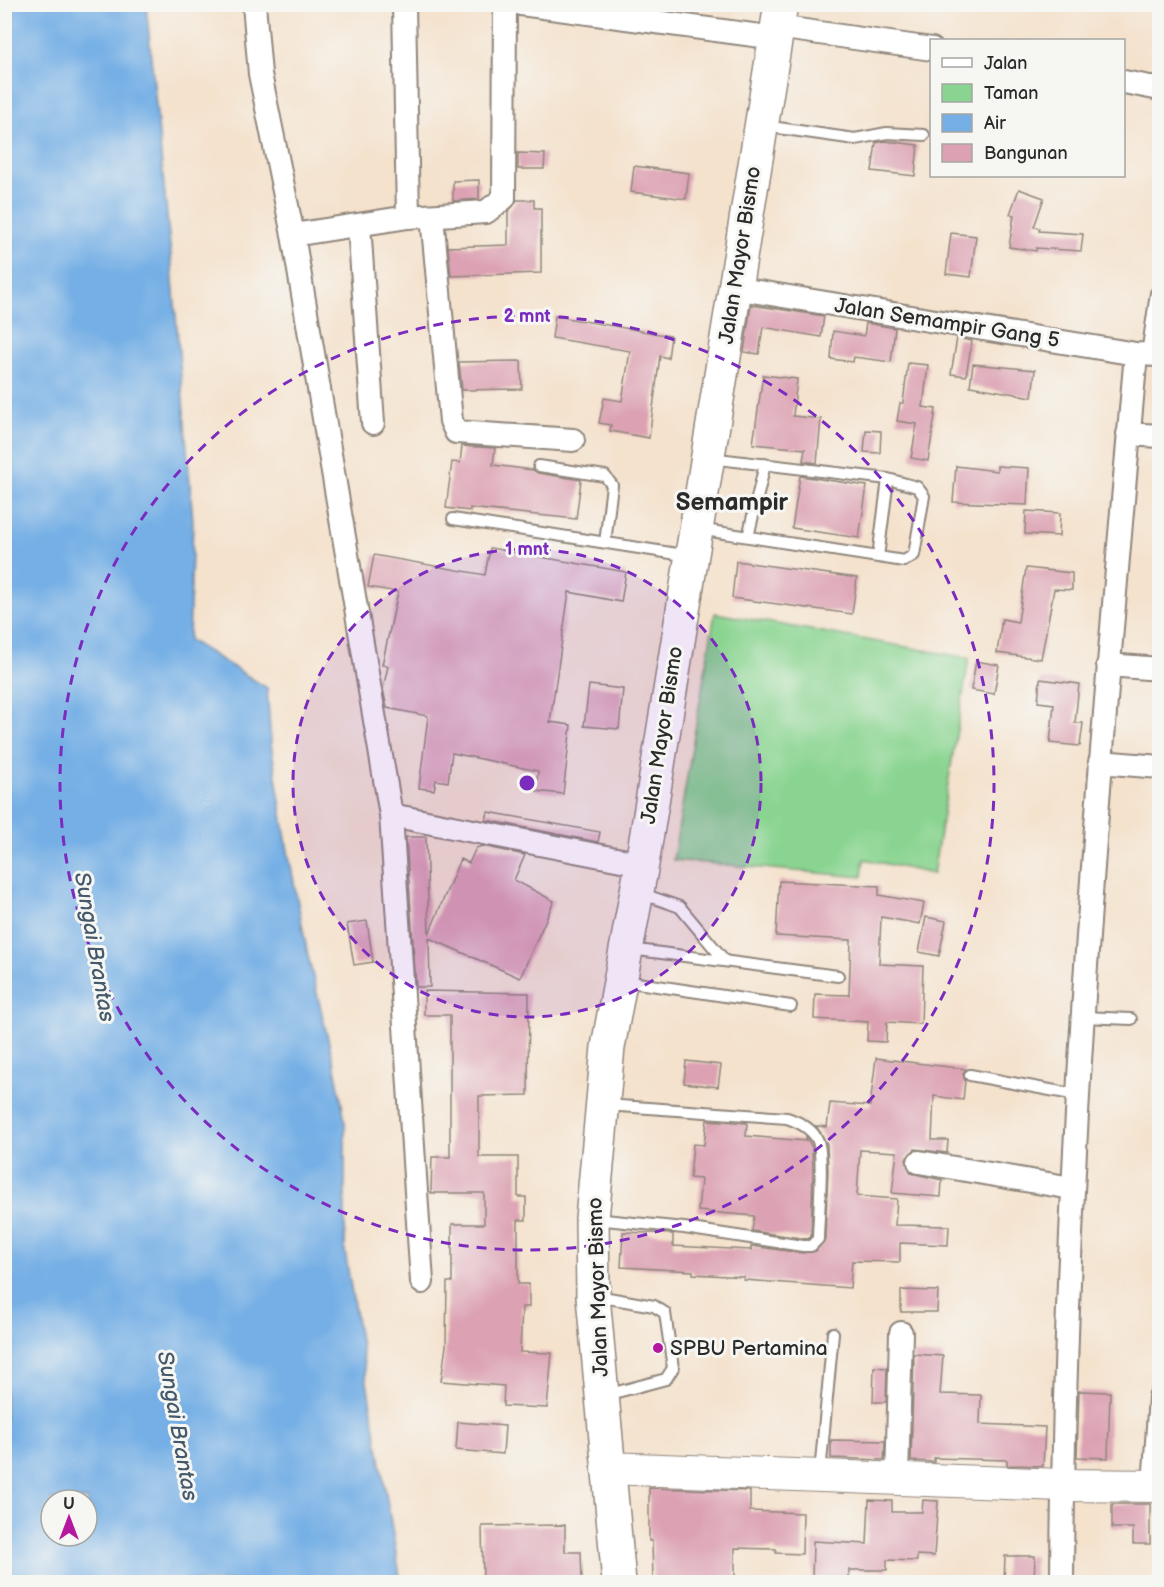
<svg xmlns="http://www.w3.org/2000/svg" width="1164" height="1587" font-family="'Balsamiq Sans',sans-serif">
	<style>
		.green { fill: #89d490; stroke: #5a805e; stroke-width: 1.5 }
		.water { fill: #75afe5; stroke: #506d88; stroke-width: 1.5; fill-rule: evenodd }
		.building { fill: #dca1b2 }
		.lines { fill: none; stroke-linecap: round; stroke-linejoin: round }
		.lane-casing { stroke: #90867c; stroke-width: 14 }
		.street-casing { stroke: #90867c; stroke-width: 26 }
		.secondary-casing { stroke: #90867c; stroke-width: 34 }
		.primary-casing { stroke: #90867c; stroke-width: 36 }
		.lane { stroke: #fff; stroke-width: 10 }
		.street { stroke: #fff; stroke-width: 22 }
		.secondary { stroke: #fff; stroke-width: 32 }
		.primary { stroke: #fff; stroke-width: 33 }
		.ring { fill: none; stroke: #7b2cbf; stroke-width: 3; stroke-dasharray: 10 8 }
		.poi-dot { fill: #b5179e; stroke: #f6f6f2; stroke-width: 2 }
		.labels { text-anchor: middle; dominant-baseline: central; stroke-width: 6; stroke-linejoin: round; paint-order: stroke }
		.street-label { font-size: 21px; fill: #2b2b2b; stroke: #f6f6f2 }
		.poi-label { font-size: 21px; fill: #2b2b2b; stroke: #f6f6f2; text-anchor: start }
		.water-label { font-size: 22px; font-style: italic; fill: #45596c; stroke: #f6f6f2 }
		.quarter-label { font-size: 24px; font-weight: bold; fill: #2b2b2b; stroke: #f6f6f2 }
		.centre { fill: #7b2cbf; stroke: #f6f6f2; stroke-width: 3 }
		.ring-label { font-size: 18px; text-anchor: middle; font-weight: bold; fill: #7b2cbf; stroke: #f6f6f2; stroke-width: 6; stroke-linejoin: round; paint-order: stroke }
	</style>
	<rect width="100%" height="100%" fill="#f6f6f2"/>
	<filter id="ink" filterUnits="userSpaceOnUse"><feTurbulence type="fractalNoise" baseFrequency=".0167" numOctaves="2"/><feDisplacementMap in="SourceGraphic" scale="12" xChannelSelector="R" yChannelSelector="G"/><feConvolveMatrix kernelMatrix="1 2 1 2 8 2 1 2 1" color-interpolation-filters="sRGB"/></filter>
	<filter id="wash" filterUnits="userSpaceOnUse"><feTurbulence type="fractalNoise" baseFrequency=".008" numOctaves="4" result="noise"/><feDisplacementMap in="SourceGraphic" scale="24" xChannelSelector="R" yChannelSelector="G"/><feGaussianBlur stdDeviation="1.35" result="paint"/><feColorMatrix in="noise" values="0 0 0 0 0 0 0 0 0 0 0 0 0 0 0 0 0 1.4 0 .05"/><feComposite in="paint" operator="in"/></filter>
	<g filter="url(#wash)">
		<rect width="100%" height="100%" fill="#f4e2cd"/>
		<!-- green -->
		<path class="green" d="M715,613L969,658L933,874L864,859L862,877L673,860Z"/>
		<!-- water -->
		<path class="water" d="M5,4L146,5L171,256L193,521L189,640L267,688L271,744L287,846L308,956L336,1072L345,1121V1252L401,1582H5ZM51,1500H87V1536H51Z"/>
		<g id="blocks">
			<!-- building -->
			<path class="building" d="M885,141L918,145L915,176L872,171L876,143Z
				M518,153L545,154L544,169H518Z
				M634,166L689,173L686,199L631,192Z
				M479,180V199L453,201V181Z
				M1019,189L1044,198L1034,227L1040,228L1039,231L1083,234L1081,251L1036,248V251L1009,247L1014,215L1010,214Z
				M517,200H534V208H541V273L451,276L448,247L508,245V212Z
				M951,233L976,236L971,277L946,274Z
				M751,305L824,316L821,337L763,327L759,354L744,352Z
				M555,316L671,336L668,358L660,356L649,438L610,431L611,425L599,423L604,398L622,401L630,351L552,338Z
				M866,323L895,328L891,362L854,357L853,362L831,359L833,331L864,336Z
				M957,338L972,341L966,376L951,374Z
				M521,361L522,389L462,390L459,362Z
				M908,363L928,365L923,407L936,409L928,461L911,458L917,424L897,421L900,403H903Z
				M973,364L1035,370L1032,397L970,386Z
				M763,375L797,379L793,416L821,419L817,463L803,461L805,449L753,444Z
				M866,430L881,431L880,453L864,452Z
				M462,446L495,448L493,465L533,470L538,473L581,480L576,519L470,508V511L446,508L452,462L460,463Z
				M956,466L997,471V466L1029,468L1027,505L953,502Z
				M800,476L867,486L859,538L792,528Z
				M1026,511L1060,513L1059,536L1025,534Z
				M490,548L626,572L621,602L569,592L550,722L571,725L563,794L536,791L538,771L452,753L448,782L436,780L434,790L419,788L428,716L387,708L383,689L388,666L382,665L398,592L368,587L374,555L485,575Z
				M736,561L857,578L852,614L732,598Z
				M1026,568L1072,573V590L1054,589L1041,659L997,653L1002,619L1018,622Z
				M976,661L999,665L994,694L971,690Z
				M1040,679L1079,684L1075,723H1083L1080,746L1050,743L1054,704L1038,702Z
				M589,685L623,689L619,729L584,726Z
				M488,812L600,832L598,842L486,820Z
				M406,837H426L429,934L460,859L469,863L476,848L482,846L525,855L514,880L554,901L520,978L429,938L430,987H416Z
				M779,881L879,886V895L924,903L920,924L881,917L879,964L923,966L921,1024L887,1022L886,1042L867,1041L868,1022L814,1019L815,994L849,995L851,940L776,936Z
				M926,917L946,921L939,956L919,952Z
				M367,921L373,962L354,965L347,924Z
				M424,991L529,993L528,1095L479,1096V1157H518V1197H526V1220H518V1284H529V1307H522L520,1352L552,1353L547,1408L503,1406L504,1386L441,1381L446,1346L447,1282H452V1224H484V1193H431L432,1157H450V1015H424Z
				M876,1058L966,1069L963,1074L965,1081L963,1100L934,1096L932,1140H948L947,1153L915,1149L906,1159L911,1173L942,1180L941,1197L892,1193L897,1152L860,1150L857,1196L897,1199L895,1225L949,1226L948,1245L900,1243V1262L852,1261L850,1288L744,1280V1277L693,1274V1271L621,1267L623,1232L673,1234V1246L751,1250V1246L802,1253L816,1251L825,1239L828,1171L827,1144L816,1126L827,1127L830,1103L870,1106Z
				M686,1061L721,1065L718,1087L684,1083Z
				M707,1120L747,1123L746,1136L806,1141V1137L808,1140L812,1148L813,1172L811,1236L808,1239L752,1231L754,1216L698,1211L701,1179L690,1178L693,1144L704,1145Z
				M901,1290L938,1291L937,1312H901Z
				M914,1354L943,1356L940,1394L981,1395L980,1424L1045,1427L1043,1466L1007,1465V1460L934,1458V1462L911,1461Z
				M874,1367L887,1368L886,1402H873Z
				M1079,1391L1110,1392L1108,1458L1077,1457Z
				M458,1422L505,1426L503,1454L456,1450Z
				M831,1440L885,1441L884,1460L831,1458Z
				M649,1488L750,1491V1511L803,1513L802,1554L776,1553V1549L735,1548V1582H653L652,1541H649Z
				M869,1500L892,1501V1512H922L923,1500L938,1501L934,1556L917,1555V1561L887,1560V1570H849V1582H812L813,1541L867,1544Z
				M1112,1504H1150V1544H1133V1528H1112Z
				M565,1525V1552H581L582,1580L483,1582L482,1526Z
				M1005,1556H1035L1034,1582H1004Z"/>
		</g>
	</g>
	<g filter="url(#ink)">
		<use href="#blocks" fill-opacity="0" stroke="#90867c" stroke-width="1.5"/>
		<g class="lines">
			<defs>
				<path id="lane" d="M764,126L855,139L887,133L924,135
					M1147,354L1156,293
					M539,466L605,476L612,485L605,543
					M453,519L690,556
					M698,529L904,561L914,555L924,496L917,487L888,479L710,458
					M748,537L765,464
					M878,557L888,479
					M640,893L680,907L725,961
					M630,949L838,976
					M624,981L791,1006
					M1082,1017L1131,1019
					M970,1075L1077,1095
					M595,1219L684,1228L803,1246H811L818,1239C818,1219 825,1153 817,1139C811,1128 799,1122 787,1118L606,1105
					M597,1296L654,1306L665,1313L673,1368L666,1379L606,1395
					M820,1473L833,1333"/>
				<path id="street" d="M254,4L260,74L293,235L391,815L422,1282
					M404,4L408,217
					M521,4L775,38
					M777,27L932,49
					M1124,82L1160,89
					M432,216L451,421L456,432L573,440
					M359,225L373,423
					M293,235L408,217L486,212L504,198L505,4
					M734,288L1136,354L1160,355
					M1128,434L1160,436
					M1108,665L1160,669
					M1100,762L1160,767
					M391,815L642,864
					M919,1162L1072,1188
					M897,1479L901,1333
					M1154,1486L1160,1397
					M1062,1582C1064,1172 1099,763 1136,354"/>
				<path id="secondary" d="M607,1468L1062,1485L1160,1486"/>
				<path id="primary" d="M619,1582L593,1296L592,1219L608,1047L642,864L781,4"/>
			</defs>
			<!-- lane casing -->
			<use href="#lane" class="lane-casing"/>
			<!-- street casing -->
			<use href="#street" class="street-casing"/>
			<!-- secondary casing -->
			<use href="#secondary" class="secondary-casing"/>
			<!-- primary casing -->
			<use href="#primary" class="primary-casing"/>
			<!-- lane -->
			<use href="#lane" class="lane"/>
			<!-- street -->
			<use href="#street" class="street"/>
			<!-- secondary -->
			<use href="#secondary" class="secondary"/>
			<!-- primary -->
			<use href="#primary" class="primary"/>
		</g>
	</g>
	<!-- distance rings -->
	<circle cx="527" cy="783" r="234" fill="#7b2cbf" fill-opacity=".12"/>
	<g class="ring">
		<circle cx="527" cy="783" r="234"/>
		<circle cx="527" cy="783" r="467"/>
	</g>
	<!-- markers -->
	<circle class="poi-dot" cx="658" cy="1348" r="6"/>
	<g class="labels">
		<!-- street labels -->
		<g class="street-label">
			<text transform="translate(740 255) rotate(-81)">Jalan Mayor Bismo</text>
			<text transform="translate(947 323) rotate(9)">Jalan Semampir Gang 5</text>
			<text transform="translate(662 735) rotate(-81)">Jalan Mayor Bismo</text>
			<text transform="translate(598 1287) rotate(-92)">Jalan Mayor Bismo</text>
		</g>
		<!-- poi labels -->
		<g class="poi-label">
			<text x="670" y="1348">SPBU Pertamina</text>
		</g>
		<!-- water labels -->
		<g class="water-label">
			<text transform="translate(94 947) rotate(80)">Sungai Brantas</text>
			<text transform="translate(177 1426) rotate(80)">Sungai Brantas</text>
		</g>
		<!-- quarter labels -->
		<g class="quarter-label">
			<text x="732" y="502">Semampir</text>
		</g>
	</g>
	<circle cx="527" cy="783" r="9" class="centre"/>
	<g class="ring-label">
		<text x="527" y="322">2 mnt</text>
		<text x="527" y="555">1 mnt</text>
	</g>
	<!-- margin -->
	<rect width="1164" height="1587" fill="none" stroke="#f6f6f2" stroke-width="24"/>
	<!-- legend -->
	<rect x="930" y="39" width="195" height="138" fill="#f6f6f2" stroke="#a5a5a2" stroke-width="1.5"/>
	<rect x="942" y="58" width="30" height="9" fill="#ffffff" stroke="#a5a5a2" stroke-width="1.5"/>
	<text x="984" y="69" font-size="18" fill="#2b2b2b">Jalan</text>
	<rect x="942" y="84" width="30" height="18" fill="#89d490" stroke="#a5a5a2" stroke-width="1.5"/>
	<text x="984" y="99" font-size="18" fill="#2b2b2b">Taman</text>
	<rect x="942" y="114" width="30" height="18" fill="#75afe5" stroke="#a5a5a2" stroke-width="1.5"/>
	<text x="984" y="129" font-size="18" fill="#2b2b2b">Air</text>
	<rect x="942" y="144" width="30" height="18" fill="#dca1b2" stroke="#a5a5a2" stroke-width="1.5"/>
	<text x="984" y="159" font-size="18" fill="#2b2b2b">Bangunan</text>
	<!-- north arrow -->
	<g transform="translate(69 1518)"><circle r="28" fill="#f6f6f2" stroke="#a5a5a2" stroke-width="1.5"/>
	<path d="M0-4.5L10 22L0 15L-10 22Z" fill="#b5179e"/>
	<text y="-9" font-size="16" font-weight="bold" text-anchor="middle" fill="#2b2b2b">U</text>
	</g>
</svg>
